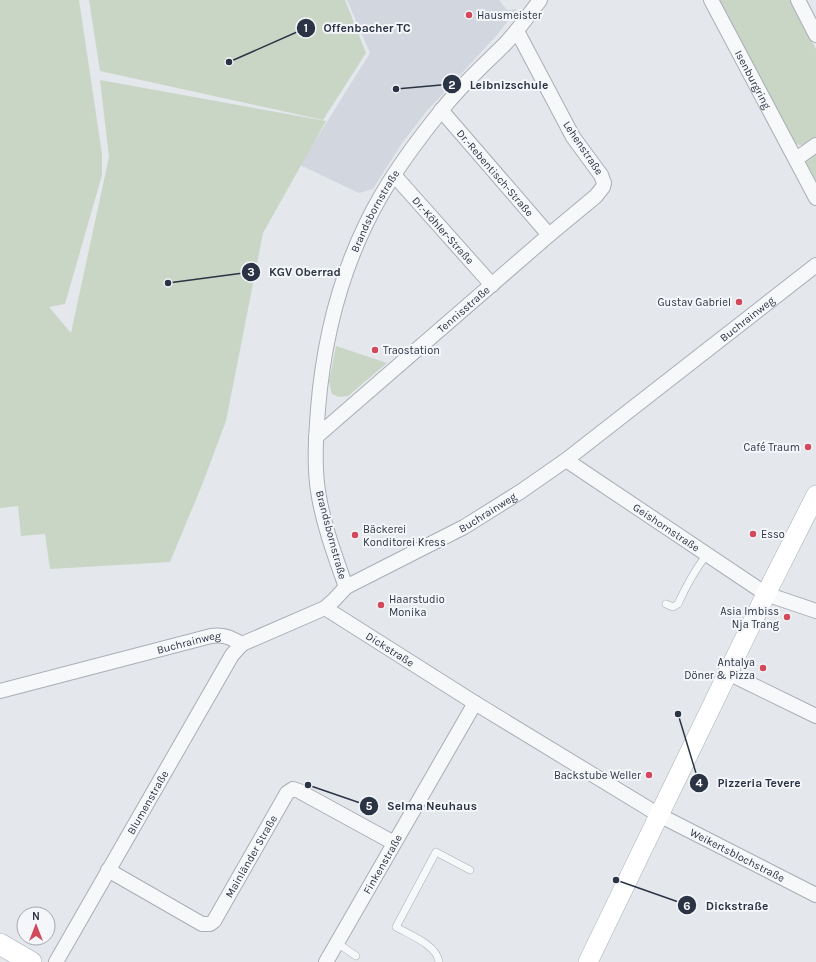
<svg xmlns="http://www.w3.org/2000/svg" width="816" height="962" font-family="Karla,sans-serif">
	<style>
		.built { fill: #d2d6de }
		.green { fill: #c9d6c5 }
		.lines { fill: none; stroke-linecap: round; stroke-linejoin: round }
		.service-casing { stroke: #a9aeb7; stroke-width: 8 }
		.minor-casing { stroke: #a9aeb7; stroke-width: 16 }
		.secondary-casing { stroke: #a9aeb7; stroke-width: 20 }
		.primary-casing { stroke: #a3abb8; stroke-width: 22 }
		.service { stroke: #f7f8fa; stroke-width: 7 }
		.minor { stroke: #f7f8fa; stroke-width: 14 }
		.secondary { stroke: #fff; stroke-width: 19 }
		.primary { stroke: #fff; stroke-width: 21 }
		.poi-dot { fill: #d1495b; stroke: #f4f6f9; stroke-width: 1.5 }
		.labels { text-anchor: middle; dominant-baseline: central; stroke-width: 4; stroke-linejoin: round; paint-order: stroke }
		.poi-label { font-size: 11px; fill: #2b3445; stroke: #f4f6f9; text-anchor: start }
		.street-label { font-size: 11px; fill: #2b3445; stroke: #f4f6f9 }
		.leader { fill: none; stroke: #2b3445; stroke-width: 1.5 }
		.callout-dot { fill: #2b3445; stroke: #f4f6f9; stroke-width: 1.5 }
		.mark-label { font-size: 12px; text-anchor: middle; font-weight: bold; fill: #fff }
		.callout-label { font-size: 12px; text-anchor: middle; font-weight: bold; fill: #2b3445; stroke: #f4f6f9; stroke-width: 4; stroke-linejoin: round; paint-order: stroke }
	</style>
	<rect width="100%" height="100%" fill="#e4e7ec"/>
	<!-- built -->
	<path class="built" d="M347,0H499L507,10L517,9L497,35L425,113L400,146L373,189L359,193L300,165L370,53Z"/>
	<!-- green -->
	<path class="green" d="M0,0H79L102,154V175L65,304L49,307L71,333L109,157L100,80L326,121L263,233L226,421L202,485L170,562L50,569L45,534L21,536L18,506L0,508Z
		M89,0H345L366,53L323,120L100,71Z
		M717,0H790L816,49V138C809,143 801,149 794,142Z
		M816,153V184L806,163L807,160Z
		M336,346L387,363L348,396L339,397L332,394L329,382Z"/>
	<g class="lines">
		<defs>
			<path id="service" d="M666,604L673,607L678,604C686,586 695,570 707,554
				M337,943L356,956
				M439,962C437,945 410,935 396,927L436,852L470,870"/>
			<g id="minor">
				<path id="s1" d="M711,0L816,198"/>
				<path d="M798,0L816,35"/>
				<path id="s2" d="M441,110L549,235"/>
				<path d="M796,159L816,145"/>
				<path id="s3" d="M394,175L492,285"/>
				<path id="s4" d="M316,437L549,235L596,196L603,187L604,183L601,175L573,137L517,31"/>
				<path id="s5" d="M566,460L766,594L816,611"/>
				<path id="s6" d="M346,587C335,556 323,524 318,491C314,464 316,436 318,409C324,335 344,259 382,194C399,165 420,137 441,111C460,86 483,66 505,44C518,30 529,15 540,0"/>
				<path id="s7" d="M325,608L475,703L659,815L816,895"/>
				<path d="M728,673L816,716"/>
				<path id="s8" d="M0,691L211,636C224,634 231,638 242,644L325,608L334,600L346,587L464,527L520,492L566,460L816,265"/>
				<path id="s9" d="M108,870L202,924H210L214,921L287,793L293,789L299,791L394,843"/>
				<path id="s10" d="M56,962L232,655L242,644"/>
				<path id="s11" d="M326,962L475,703"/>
			</g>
			<path id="secondary" d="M588,962L766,594L816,495"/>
			<path id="primary" d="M0,944L31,962"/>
		</defs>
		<!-- service casing -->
		<use href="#service" class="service-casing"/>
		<!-- minor casing -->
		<use href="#minor" class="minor-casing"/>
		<!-- secondary casing -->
		<use href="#secondary" class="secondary-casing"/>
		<!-- primary casing -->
		<use href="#primary" class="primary-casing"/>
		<!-- service -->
		<use href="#service" class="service"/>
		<!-- minor -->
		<use href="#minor" class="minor"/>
		<!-- secondary -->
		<use href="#secondary" class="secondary"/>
		<!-- primary -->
		<use href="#primary" class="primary"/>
	</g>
	<!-- markers -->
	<g class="poi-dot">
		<circle cx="469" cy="15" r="4"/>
		<circle cx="739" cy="302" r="4"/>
		<circle cx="375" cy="350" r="4"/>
		<circle cx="808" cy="447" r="4"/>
		<circle cx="753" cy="534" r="4"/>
		<circle cx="355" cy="535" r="4"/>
		<circle cx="381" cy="605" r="4"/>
		<circle cx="787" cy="617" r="4"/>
		<circle cx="763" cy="668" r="4"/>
		<circle cx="649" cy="775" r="4"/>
	</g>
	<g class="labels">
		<!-- poi labels -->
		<g class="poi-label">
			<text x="477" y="15">Hausmeister</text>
			<text x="731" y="302" text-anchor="end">Gustav Gabriel</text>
			<text x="383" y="350">Traostation</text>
			<text x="800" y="447" text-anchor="end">Café Traum</text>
			<text x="363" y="529">Bäckerei<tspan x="363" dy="13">Konditorei Kress</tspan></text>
			<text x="761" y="534">Esso</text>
			<text x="389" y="599">Haarstudio<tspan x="389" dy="13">Monika</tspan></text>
			<text x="779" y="611" text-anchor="end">Asia Imbiss<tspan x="779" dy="13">Nja Trang</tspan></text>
			<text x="755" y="662" text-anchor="end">Antalya<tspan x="755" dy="13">Döner &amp; Pizza</tspan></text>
			<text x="641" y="775" text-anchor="end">Backstube Weller</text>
		</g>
		<!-- street labels -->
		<g class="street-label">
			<text stroke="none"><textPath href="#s1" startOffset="90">Isenburgring</textPath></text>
			<text transform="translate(583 148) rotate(56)">Lehenstraße</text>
			<text stroke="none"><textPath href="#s2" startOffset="83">Dr.-Rebentisch-Straße</textPath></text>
			<text stroke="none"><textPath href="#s6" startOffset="390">Brandsbornstraße</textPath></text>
			<text stroke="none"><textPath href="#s3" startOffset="74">Dr.-Köhler-Straße</textPath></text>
			<text stroke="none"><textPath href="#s4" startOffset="195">Tennisstraße</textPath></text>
			<text stroke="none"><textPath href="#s8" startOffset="855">Buchrainweg</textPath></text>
			<text stroke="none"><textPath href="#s8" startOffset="531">Buchrainweg</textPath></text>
			<text stroke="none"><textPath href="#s5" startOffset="121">Geishornstraße</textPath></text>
			<text transform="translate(331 535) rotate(75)">Brandsbornstraße</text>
			<text stroke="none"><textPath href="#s8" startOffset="195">Buchrainweg</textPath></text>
			<text stroke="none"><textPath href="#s7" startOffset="77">Dickstraße</textPath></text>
			<text stroke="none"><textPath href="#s10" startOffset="184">Blumenstraße</textPath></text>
			<text stroke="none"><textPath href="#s7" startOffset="481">Weikertsblochstraße</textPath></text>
			<text stroke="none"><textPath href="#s9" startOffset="196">Mainländer Straße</textPath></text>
			<text stroke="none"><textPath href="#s11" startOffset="113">Finkenstraße</textPath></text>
		</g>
	</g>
	<!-- callouts -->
	<path class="leader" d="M229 62L306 28M396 89L452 84M168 283L251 272M678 714L699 783M308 785L369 806M616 880L687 905"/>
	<g class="callout-dot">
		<circle cx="229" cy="62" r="4"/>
		<circle cx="396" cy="89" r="4"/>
		<circle cx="168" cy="283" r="4"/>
		<circle cx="678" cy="714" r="4"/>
		<circle cx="308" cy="785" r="4"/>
		<circle cx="616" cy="880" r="4"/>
		<circle cx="306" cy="28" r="10"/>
		<circle cx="452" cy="84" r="10"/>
		<circle cx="251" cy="272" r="10"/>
		<circle cx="699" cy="783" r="10"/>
		<circle cx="369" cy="806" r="10"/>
		<circle cx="687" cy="905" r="10"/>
	</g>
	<g class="mark-label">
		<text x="306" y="32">1</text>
		<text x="452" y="89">2</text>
		<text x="251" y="276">3</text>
		<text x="699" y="787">4</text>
		<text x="369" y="810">5</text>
		<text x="687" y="910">6</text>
	</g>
	<g class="callout-label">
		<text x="367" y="32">Offenbacher TC</text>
		<text x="509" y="89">Leibnizschule</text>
		<text x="305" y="276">KGV Oberrad</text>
		<text x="759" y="787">Pizzeria Tevere</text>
		<text x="432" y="810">Selma Neuhaus</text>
		<text x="737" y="910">Dickstraße</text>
	</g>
	<!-- north arrow -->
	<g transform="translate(36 926)"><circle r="19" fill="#f4f6f9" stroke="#a4a8b1"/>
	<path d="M0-3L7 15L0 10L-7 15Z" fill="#d1495b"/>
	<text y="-6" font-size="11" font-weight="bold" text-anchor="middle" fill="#2b3445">N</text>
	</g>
</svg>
